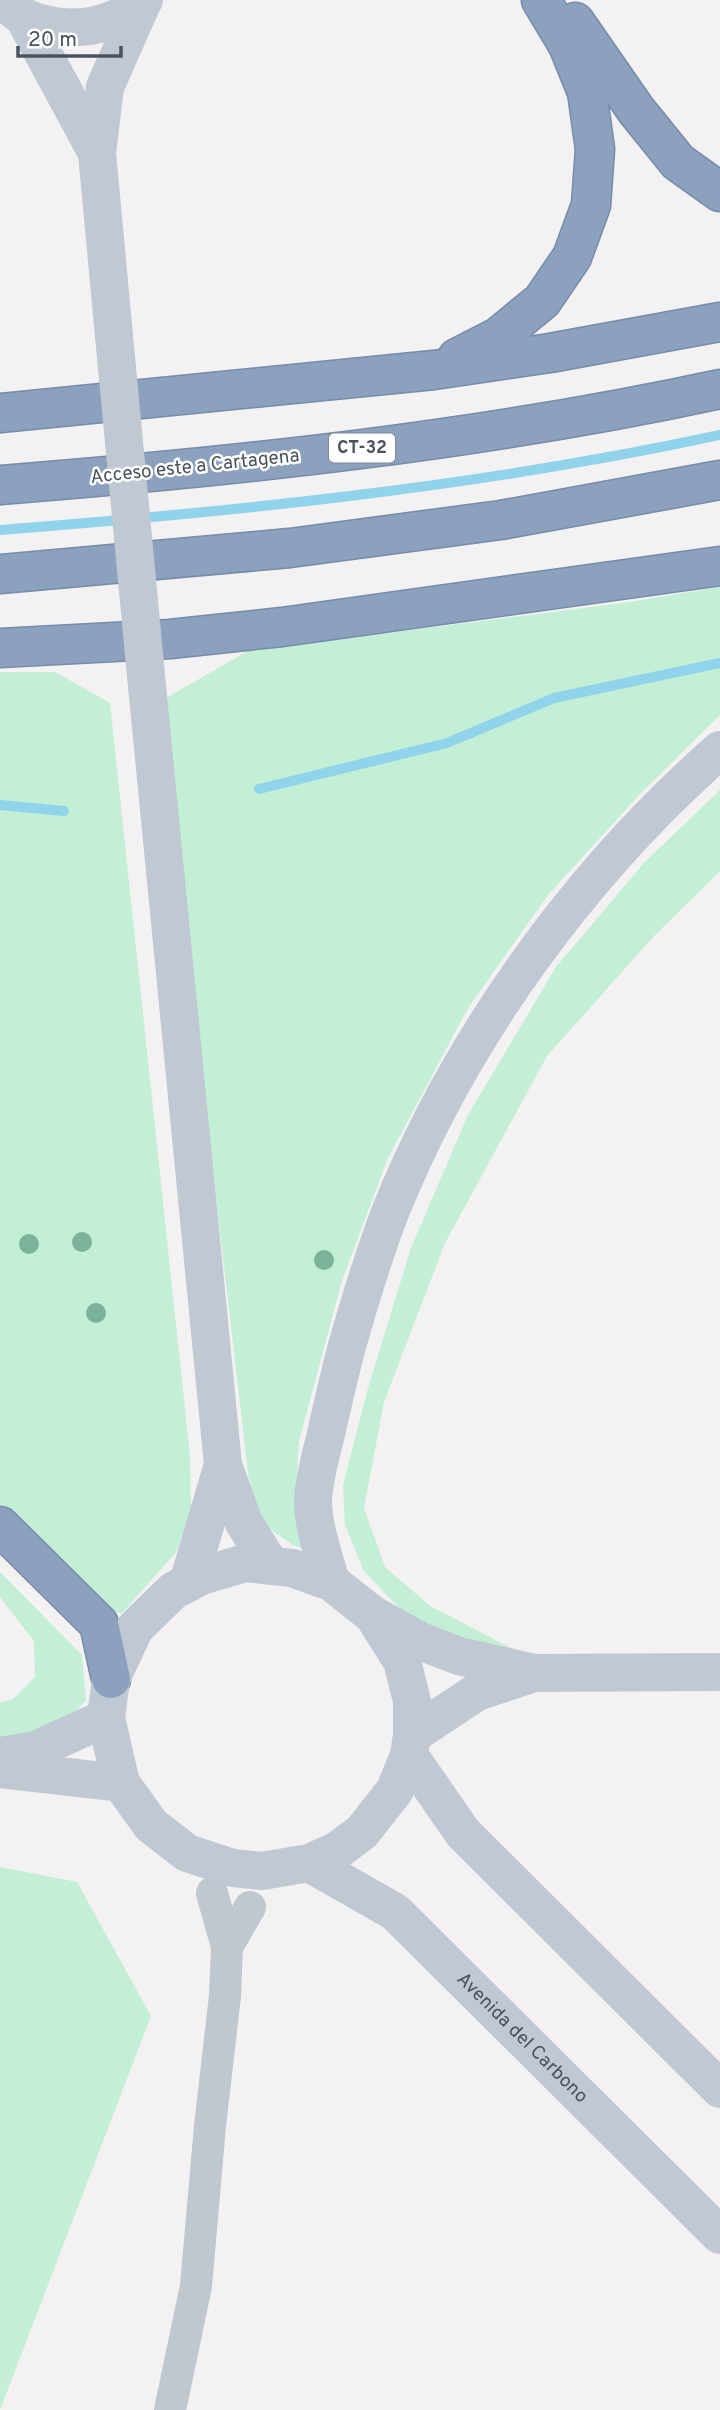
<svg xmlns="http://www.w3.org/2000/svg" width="720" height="2410" font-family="Overpass,sans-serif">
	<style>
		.green { fill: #c2efd5 }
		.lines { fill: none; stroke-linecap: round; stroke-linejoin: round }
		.stream { stroke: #90d3ea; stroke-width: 10 }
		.motorway-casing { stroke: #768caa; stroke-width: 41 }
		.minor { stroke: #bfc8cf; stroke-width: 32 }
		.secondary { stroke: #c0c8d4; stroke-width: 38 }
		.motorway { stroke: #8ba1be; stroke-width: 38 }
		.secondary-bridge { stroke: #c0c8d4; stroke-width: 38 }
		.tree { fill: #7cb29a }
		.labels { text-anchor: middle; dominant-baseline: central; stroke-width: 5; stroke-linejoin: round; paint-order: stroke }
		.shield { fill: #fff; stroke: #80878e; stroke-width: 2 }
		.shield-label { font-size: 18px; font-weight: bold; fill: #49535e }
		.street-label { font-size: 19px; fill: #49535e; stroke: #fff }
	</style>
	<rect width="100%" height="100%" fill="#f3f1f1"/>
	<!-- green -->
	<path class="green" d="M720,587V715L639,795L548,895L468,1008L387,1160L342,1281L299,1441L296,1491L310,1551L291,1544L259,1521L248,1473L185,930L166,698L248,651L623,603Z
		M0,672H55L110,703L190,1456L191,1508L177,1551L122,1613L103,1611L0,1507Z
		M720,790V871L655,935L547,1056L445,1243L384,1402L364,1508L385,1567L430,1606L513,1649L485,1653L401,1610L364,1571L345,1525L343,1485L368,1388L411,1248L468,1115L556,967L644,863Z
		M0,1572L82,1655L86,1700L63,1727L0,1741V1703L13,1699L35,1677L34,1641L0,1597Z
		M0,1867L77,1882L151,2016L0,2410Z"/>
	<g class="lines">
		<!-- stream -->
		<path class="stream" d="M0,530C241,511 484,486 720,435
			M259,789L447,743L554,698L720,663
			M0,805L64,811"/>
		<defs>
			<path id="motorway" d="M575,22L636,110L678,162L720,192
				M457,358L498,337L542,301L572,257L591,205L595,149L587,92L568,45L541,0
				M0,413L434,370L550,353L720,322
				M0,485C241,466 484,440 720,389
				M0,574L290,548L501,520L720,480
				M0,648L170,639L282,627L720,566
				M0,1526L99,1624L111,1679"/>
		</defs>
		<!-- motorway casing -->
		<use href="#motorway" class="motorway-casing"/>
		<!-- minor -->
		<path class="minor" d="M227,1947L250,1907
			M170,2410L196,2286L210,2126L225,1996L227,1947L212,1893"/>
		<!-- secondary -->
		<g class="secondary">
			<path d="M2,0C9,5 16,13 24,17C64,35 111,30 144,0"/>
			<path d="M23,16L97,153"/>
			<path d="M114,336L97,153L105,87L142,3"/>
			<path d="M147,686L223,1465L244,1523L271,1566"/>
			<path d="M331,1582C324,1556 313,1528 313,1500C314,1480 320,1458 325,1438C332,1407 339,1376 347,1346C360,1300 374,1254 391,1210C461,1037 580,873 720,750"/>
			<path d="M188,1583L223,1465"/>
			<path d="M373,1615L402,1661L412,1701V1735L409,1755L395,1790L362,1832L338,1850L309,1863L262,1871L233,1868L187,1853L151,1825L121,1783L106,1718L111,1679L135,1628L173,1591L201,1576L245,1563L292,1568L331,1582L373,1615L420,1641L459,1656L534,1673L720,1672"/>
			<path d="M412,1735L477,1692L534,1673"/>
			<path d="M409,1755L463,1833L720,2089"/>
			<path d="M0,1756L35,1750L106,1718"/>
			<path d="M0,1769L121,1783"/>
			<path id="s1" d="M309,1863L395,1912L720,2235"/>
		</g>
		<!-- motorway -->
		<use href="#motorway" class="motorway"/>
		<!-- secondary-bridge -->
		<path class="secondary-bridge" d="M114,336L147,686"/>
	</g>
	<!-- trees -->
	<g class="tree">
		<circle cx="82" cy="1242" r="10"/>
		<circle cx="29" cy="1244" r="10"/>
		<circle cx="324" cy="1260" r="10"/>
		<circle cx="96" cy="1313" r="10"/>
	</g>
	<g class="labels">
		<!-- shield labels -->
		<rect class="shield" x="329" y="433.5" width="66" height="29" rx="5"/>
		<g class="shield-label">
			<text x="362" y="448">CT-32</text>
		</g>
		<!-- street labels -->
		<g class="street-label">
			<text transform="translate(195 467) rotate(-6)">Acceso este a Cartagena</text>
			<text stroke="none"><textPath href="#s1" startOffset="278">Avenida del Carbono</textPath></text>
		</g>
	</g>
	<!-- scale -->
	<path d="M18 46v10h103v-10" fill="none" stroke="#49535e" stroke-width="3.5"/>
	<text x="28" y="46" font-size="21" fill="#49535e" stroke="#ffffff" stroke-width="5" paint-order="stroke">20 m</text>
</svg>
